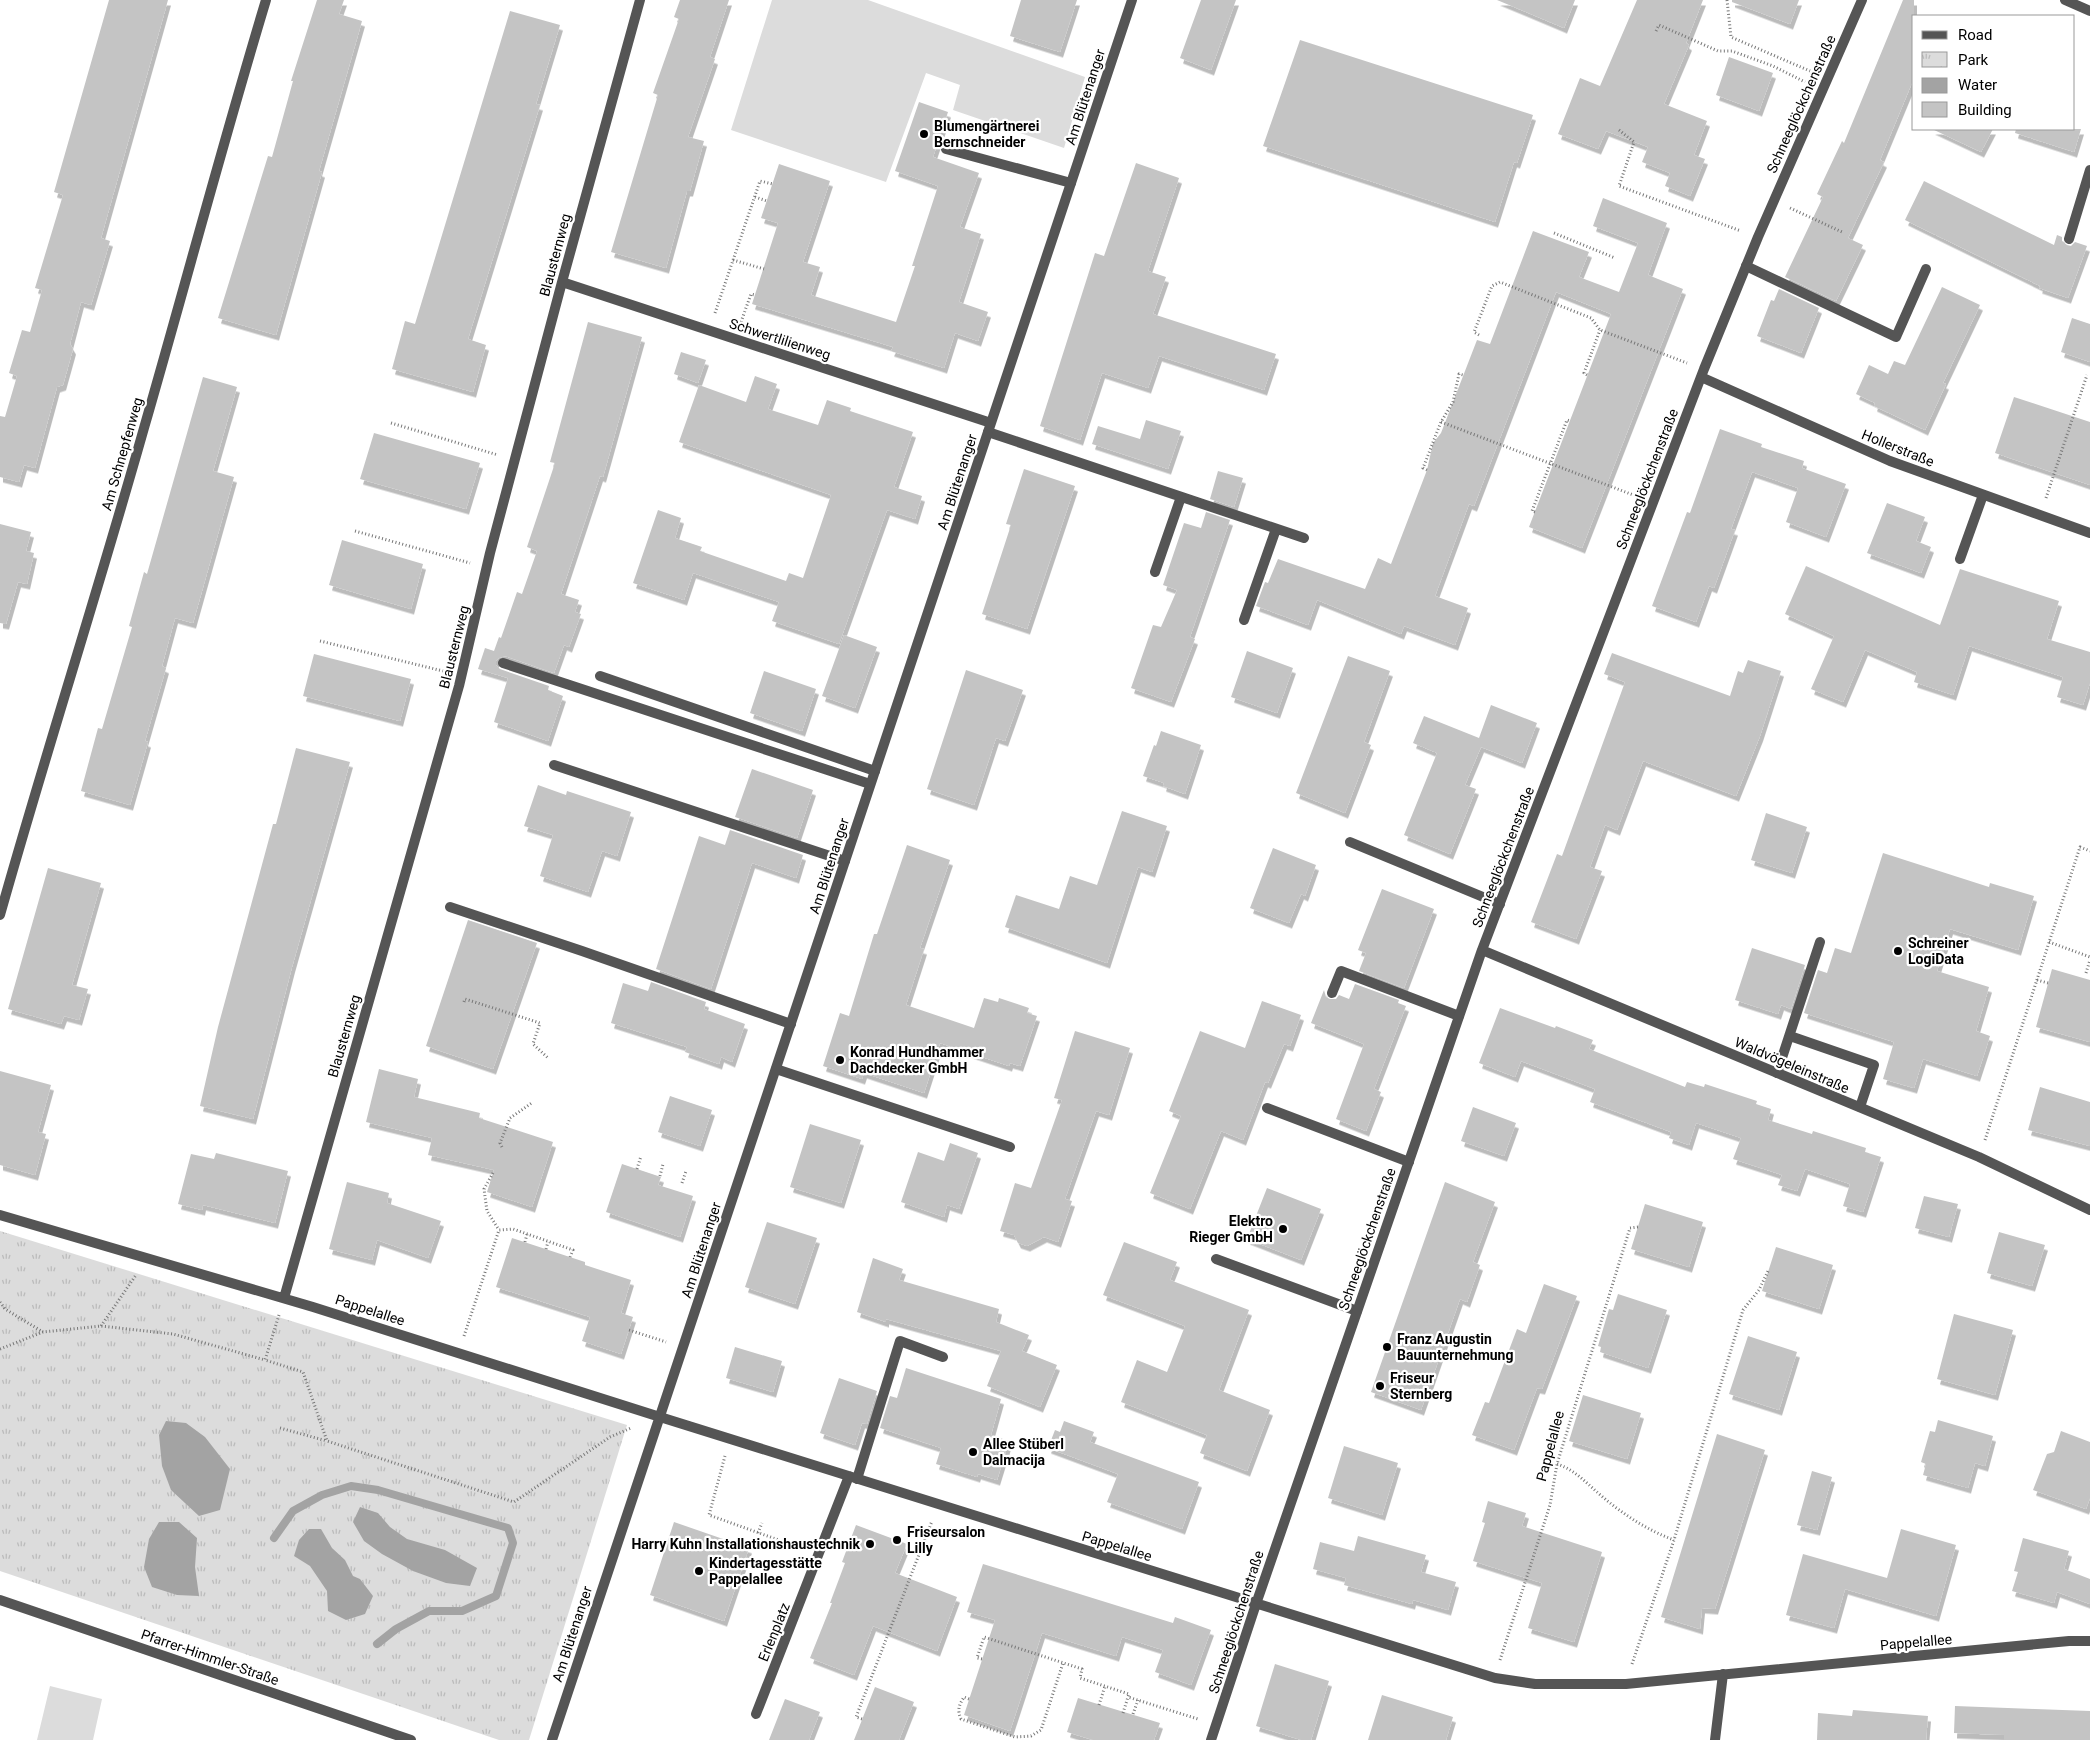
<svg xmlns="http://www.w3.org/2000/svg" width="2090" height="1740" font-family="Roboto,sans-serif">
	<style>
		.grass { fill: #dcdcdc }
		.park { fill: url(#park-tufts) }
		.water { fill: #a3a3a3 }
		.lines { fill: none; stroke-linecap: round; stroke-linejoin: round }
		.stream { stroke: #a3a3a3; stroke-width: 8 }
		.building { fill: #c4c4c4; filter: url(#shadow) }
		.path { stroke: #777; stroke-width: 3; stroke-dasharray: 1 2.5; stroke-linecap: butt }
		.lane { stroke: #555; stroke-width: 10 }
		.street { stroke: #555; stroke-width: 10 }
		.poi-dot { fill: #000; stroke: #fff; stroke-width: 2 }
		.labels { text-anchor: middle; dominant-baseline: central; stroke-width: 4.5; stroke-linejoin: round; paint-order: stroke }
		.street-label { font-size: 14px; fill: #000; stroke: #fff }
		.poi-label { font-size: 14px; font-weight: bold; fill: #000; stroke: #fff; text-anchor: start }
	</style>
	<defs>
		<pattern id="park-tufts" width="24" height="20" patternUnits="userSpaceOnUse" patternTransform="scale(1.25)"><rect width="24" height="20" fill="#dcdcdc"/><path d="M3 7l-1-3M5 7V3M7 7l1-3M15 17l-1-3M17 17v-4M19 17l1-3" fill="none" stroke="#bbb"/></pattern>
		<filter id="shadow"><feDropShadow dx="3" dy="5.5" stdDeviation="0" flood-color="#0004"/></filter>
	</defs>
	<rect width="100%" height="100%" fill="#fff"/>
	<!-- grass -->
	<path class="grass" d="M772,0H868L1085,77L1064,148L953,110L960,85L926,73L886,182L731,130Z
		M50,1686L102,1699L93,1740H37Z"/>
	<!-- park -->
	<path class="park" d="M0,1231L627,1425L529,1740H499L0,1571Z"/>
	<!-- water -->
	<path class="water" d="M166,1421L186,1423L205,1437L230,1469L220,1510L199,1516L171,1490L162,1466L159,1435Z
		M360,1507L378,1513L390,1527L407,1539L445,1550L477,1568L470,1586L446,1583L413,1571L382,1554L364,1541L353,1522Z
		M159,1522H179L197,1538L195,1567L199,1596L177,1595L152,1587L144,1567L149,1539Z
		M309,1529H321L332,1548L345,1560L353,1576L360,1579L373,1596L365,1614L346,1620L328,1611L327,1591L310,1566L294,1556L299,1540Z"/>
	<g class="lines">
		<!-- stream -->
		<path class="stream" d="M274,1538L293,1511L322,1495L351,1486L378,1490L508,1528L513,1543L496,1596L462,1611H429L396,1629L377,1644"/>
	</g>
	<!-- building -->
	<path class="building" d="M109,0H168L101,238L110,241L91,305L81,302L70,344L73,349L63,385L57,387L35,468L24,465L19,482L0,477V416L5,417L17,376L9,373L22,330L30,332L42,290L35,288L63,195L54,192Z
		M317,0H344L339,14L362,21L319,171L322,172L276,335L218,318L268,156L272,157L293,81H291Z
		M680,0H729L710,57L715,59L688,137L704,141L690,191H687L666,268L611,252L658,95L653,93L679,19L674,17Z
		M1021,0H1077L1060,52L1010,36Z
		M1201,0H1236L1211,70L1180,58Z
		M1497,0H1575L1564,28Z
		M1637,0H1703L1686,43L1689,45L1664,104L1707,121L1694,155L1705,159L1690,196L1665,186L1670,173L1642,162L1648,147L1606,131L1598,149L1558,134L1580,78L1600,86Z
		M1732,0H1799L1790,24L1732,2Z
		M1903,0H1914V78L1880,160L1884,162L1848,238L1863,245L1836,301L1785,277L1823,197L1817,194L1842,141L1844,143Z
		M510,11L560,25L536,104L540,105L468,339L486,345L473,392L392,369L405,321L415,324Z
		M1300,40L1533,115L1517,163L1514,162L1495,222L1263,146Z
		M1729,57L1773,73L1759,111L1716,95Z
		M919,102L948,112L933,157L979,173L960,227L981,234L959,302L988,312L978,341L955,333L944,368L891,351L893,347L752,304L778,223L761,218L779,164L830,181L803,262L820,267L811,295L896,322L915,266H912L938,186L895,171Z
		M1932,129H1993L1981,152Z
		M2016,129H2081L2074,152L2015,133Z
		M1136,163L1179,178L1148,271L1166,277L1153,314L1276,354L1264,390L1159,356L1148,388L1102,373L1080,440L1040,426L1095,253L1104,256Z
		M1924,181L2054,245L2057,235L2062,237V241L2067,245L2071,246L2075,242L2087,246L2068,298L2039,288L2040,286L1905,220Z
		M1603,198L1667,223L1648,275L1683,289L1582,548L1529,527L1611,314L1556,292L1474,506L1469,504L1435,596L1468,608L1455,645L1404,626L1401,634L1317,600L1308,625L1256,606L1265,582L1268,583L1278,559L1365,589L1378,558L1391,564L1427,470L1433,443L1441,433L1477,340L1490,344L1533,231L1589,252L1579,277L1619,292L1638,243L1593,226Z
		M1942,287L1980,305L1943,383L1946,384L1925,430L1874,406L1875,403L1856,394L1869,365L1888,374L1894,361L1905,365Z
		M1779,289L1819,308L1801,353L1757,336L1771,300L1774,301Z
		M2072,318L2090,324V362L2061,352Z
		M588,322L642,337L603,477L600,476L561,594L579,600L575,612L581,614L569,647L564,645L554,673L505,656L499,658L496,661V665L500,669L549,686L548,690L563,696L548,741L494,722L508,678L478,669L485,648L494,651L499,637L501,638L517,592L522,594L537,551L527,547L555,463L550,462Z
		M681,352L706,360L698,383L674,374Z
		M755,376L777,384L768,409L818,425L827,400L851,408L850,411L913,432L894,487L922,496L915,519L887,510L839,644L772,621L779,602L693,573L684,600L633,583L658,510L681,518L675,538L702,547L700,551L786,581L789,573L803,578L831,495L679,442L699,385L746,402Z
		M203,377L237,387L213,471L234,477L193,623L175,618L162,666L166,668L145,741L148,742L130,805L81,791L98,728L102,729L132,627L129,626L144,572L147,574Z
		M2014,397L2090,422V485L1995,453Z
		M1146,420L1181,431L1168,469L1092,444L1098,426L1140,439Z
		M1720,429L1762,444L1761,447L1804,461L1802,468L1846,484L1826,537L1786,522L1798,488L1752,472L1731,529L1735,530L1714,588L1709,586L1696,622L1652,606L1687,512L1690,513Z
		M374,433L480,463L466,509L360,479Z
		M1024,469L1075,486L1027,629L982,614L1011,525L1006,524Z
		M1218,471L1243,478L1234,507L1210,499Z
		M1887,503L1925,517L1916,541L1931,547L1921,573L1867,553Z
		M1206,512L1230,520L1190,637L1195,639L1171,702L1131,688L1153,625L1161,627L1177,590L1163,585L1184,523L1201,528Z
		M0,524L31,532L26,551L34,553L27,584L18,582L6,624L0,623Z
		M342,540L423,564L411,609L329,585Z
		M1806,566L1940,625L1960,569L2059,601L2047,639L2090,652V683L2083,705L2057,697L2063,677L1969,646L1953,695L1914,682L1917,672L1865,650L1843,702L1811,689L1834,636L1785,614Z
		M844,635L877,647L855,708L822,696Z
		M1247,651L1293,668L1277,713L1231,697Z
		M1612,653L1730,696L1738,671L1743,673L1748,660L1781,671L1760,736L1736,796L1643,761L1617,830L1605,825L1590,867L1602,871L1576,939L1531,922L1557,854L1562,856L1625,682L1604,674Z
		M314,654L411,679L400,721L303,696Z
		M1348,656L1390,671L1364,742L1371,745L1345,813L1296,793Z
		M966,670L1023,690L1005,741L996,738L974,805L927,789Z
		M764,671L816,689L802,731L750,713Z
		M1491,705L1537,723L1522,763L1481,747L1465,785L1476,789L1450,854L1404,835L1437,753L1413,743L1424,716L1479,738Z
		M1161,731L1201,745L1185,794L1163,786L1164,783L1143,776L1154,745L1156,746Z
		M296,748L350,762L292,967L253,1119L200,1106L218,1027L273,824H276Z
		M752,769L813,790L797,838L735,817Z
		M538,785L566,795L567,791L631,812L617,856L602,851L588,892L540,876L553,835L524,826Z
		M1122,811L1167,826L1152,872L1138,867L1107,963L1005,927L1016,895L1059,909L1070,876L1097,885Z
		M1766,813L1807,827L1792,873L1751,860Z
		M730,830L803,855L796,878L752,863L711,989L656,969L699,836L725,845Z
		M907,845L950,860L920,948L924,949L906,1005L974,1028L984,998L998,1002L999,998L1029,1008L1027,1013L1037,1016L1020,1066L1010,1063L1009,1066L940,1043L924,1093L864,1073L862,1079L823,1066L840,1013L849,1016L874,934H877Z
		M1273,848L1316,865L1305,896L1301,894L1289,923L1250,908Z
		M1883,853L1989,887L1990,883L2034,896L2018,950L1950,929L1937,971L1989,987L1976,1031L1990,1036L1977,1076L1923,1059L1914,1088L1883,1079L1894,1042L1804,1013L1818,970L1827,973L1835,948L1851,953Z
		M48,868L101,883L72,985L88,989L79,1020L64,1016L61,1024L8,1009Z
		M1382,889L1434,909L1404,988L1359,971L1366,953L1358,950Z
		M468,920L537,943L493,1069L426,1046Z
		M1752,948L1805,965L1791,1009L1781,1005L1778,1014L1735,1000Z
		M2052,969L2090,980V1042L2036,1027Z
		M651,982L706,1002L704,1009L745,1024L732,1062L721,1057L719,1064L685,1052L687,1047L611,1023L623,983L648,991Z
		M1355,984L1399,1000L1398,1003L1406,1006L1374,1089L1381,1092L1366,1131L1336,1119L1364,1044L1311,1023L1324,990L1326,997L1330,999H1336L1339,995L1349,999Z
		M1262,1001L1301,1015L1290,1046L1284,1044L1268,1083L1265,1082L1243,1140L1221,1131L1190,1209L1150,1193L1181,1116L1169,1111L1200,1031L1245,1048Z
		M1500,1008L1555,1028L1556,1026L1593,1040L1589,1049L1685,1087L1687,1082L1704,1087L1705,1084L1757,1101L1756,1104L1771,1109L1768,1120L1812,1134L1813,1131L1866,1148L1865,1152L1881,1157L1863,1212L1843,1206L1850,1184L1805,1169L1797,1191L1778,1185L1782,1175L1733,1159L1741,1138L1696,1123L1689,1145L1669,1138L1671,1132L1590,1102L1595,1089L1521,1061L1515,1077L1479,1063Z
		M1075,1031L1130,1048L1109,1115L1096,1111L1065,1199L1072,1201L1058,1242L1044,1237L1027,1246L1018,1243L1014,1235L1000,1231L1015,1183L1031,1188L1062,1100L1054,1098Z
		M379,1069L418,1079L414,1097L480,1113L479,1118L553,1142L532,1207L487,1192L494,1170L428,1155L432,1138L366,1122Z
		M0,1071L51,1085L38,1132L46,1134L35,1175L0,1165Z
		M2040,1087L2090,1102V1146L2028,1130Z
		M670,1096L712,1110L700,1146L658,1132Z
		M1473,1107L1516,1123L1504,1156L1461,1141Z
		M810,1124L861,1140L841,1203L790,1187Z
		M950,1143L978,1153L959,1209L947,1205L944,1217L901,1202L918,1152L944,1161Z
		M216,1153L288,1171L275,1223L203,1205L202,1210L178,1204L191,1154L214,1159Z
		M622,1164L661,1177L658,1185L693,1196L680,1237L606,1212Z
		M347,1182L389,1193L387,1203L441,1221L428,1258L377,1240L372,1260L329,1249Z
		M1445,1182L1495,1202L1473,1262L1480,1265L1467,1302L1460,1299L1421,1410L1371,1392Z
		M1267,1188L1321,1209L1301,1260L1247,1239Z
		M1924,1196L1958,1204L1949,1237L1915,1228Z
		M1645,1204L1703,1222L1689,1267L1631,1249Z
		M767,1222L817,1238L795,1304L745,1287Z
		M1999,1232L2045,1245L2032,1286L1987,1273Z
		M512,1238L585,1262V1265L631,1280L621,1313L633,1317L621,1354L582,1341L590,1317L496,1287Z
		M1124,1242L1177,1262L1170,1280L1249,1310L1219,1390L1270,1410L1247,1471L1200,1453L1207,1435L1121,1402L1137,1360L1167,1372L1185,1326L1103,1295Z
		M1776,1247L1833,1265L1819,1309L1762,1291Z
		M873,1258L903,1269L899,1280L999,1309L996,1322L1029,1335L1022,1351L1057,1365L1040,1407L987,1386L1001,1351L886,1319V1322L857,1312Z
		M1544,1284L1577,1296L1542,1389L1537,1388L1514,1450L1472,1435L1485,1402L1489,1403L1517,1329L1526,1333Z
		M1618,1294L1667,1310L1648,1368L1600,1352L1601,1347L1598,1346L1609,1309L1613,1310Z
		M1954,1314L2013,1330L1995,1395L1937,1379Z
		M1748,1336L1797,1352L1779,1410L1729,1394Z
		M735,1347L782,1361L773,1392L726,1378Z
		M906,1368L1001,1399L991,1435L1009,1441L997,1480L978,1474L977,1477L936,1464L941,1448L880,1428L890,1396L897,1398Z
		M839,1378L877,1391L867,1424L862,1423L855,1445L820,1433Z
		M1583,1395L1641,1413L1627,1459L1569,1441Z
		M1938,1420L1993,1436L1985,1466L1975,1463L1968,1488L1923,1475L1926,1464L1921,1462L1930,1431L1935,1432Z
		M1064,1421L1094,1432L1090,1442L1199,1482L1182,1529L1107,1502L1118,1474L1048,1448L1055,1430L1060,1432Z
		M2061,1431L2090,1442V1498L2086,1509L2033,1490L2047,1454L2054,1452Z
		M1717,1434L1765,1450L1715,1609L1702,1608L1700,1629L1661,1617Z
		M1344,1446L1398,1463L1382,1515L1328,1498Z
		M1812,1471L1832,1477L1817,1530L1797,1525Z
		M1488,1501L1526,1513L1522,1526L1602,1552L1574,1642L1528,1628L1542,1583L1473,1561L1485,1523L1482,1522Z
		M674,1522L749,1548L724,1621L650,1595Z
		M856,1525L907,1544L895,1573L957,1597L937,1651L873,1626L854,1675L810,1658L832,1603H830L845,1563L842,1562Z
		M1901,1529L1956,1545L1936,1616L1845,1589L1834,1628L1786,1615L1803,1554L1887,1578Z
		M1358,1536L1426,1555L1421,1572L1456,1582L1448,1610L1413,1600L1412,1604L1344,1585L1346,1578L1313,1569L1320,1542L1354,1551Z
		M2023,1538L2069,1551L2064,1569L2090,1579V1604L2057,1592L2054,1603L2012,1591L2018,1572L2014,1571Z
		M983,1564L1173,1623L1175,1617L1211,1630L1191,1685L1155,1672L1163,1650L1122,1637L1116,1656L1042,1633L1010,1731L964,1715L995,1620L967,1612Z
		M1275,1664L1329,1681L1311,1740H1301L1256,1726Z
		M875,1687L914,1702L899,1740H854Z
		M1382,1695L1453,1717L1446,1740H1368Z
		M1078,1698L1160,1723L1154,1740H1093L1067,1732Z
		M785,1699L820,1712L809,1740H769Z
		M1955,1706L2090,1711V1740H2004V1735L1954,1733Z
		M1853,1710L1928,1716L1926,1740H1817L1818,1713L1852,1716Z"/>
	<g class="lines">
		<!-- path -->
		<path class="path" d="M1727,0L1731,37L1810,71
			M1656,31L1659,25L1718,51H1732L1773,66L1805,82
			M1619,130L1634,142L1619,186L1741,231
			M755,197L767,201
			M1790,208L1842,232
			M1554,233L1615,258
			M733,260L764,269
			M715,313L760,181L773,184
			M741,322L751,294L755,295
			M1479,335L1474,332L1492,286L1500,282L1591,318L1600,330L1687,363
			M1587,375L1584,373L1600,330
			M1441,422L1636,496
			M391,423L498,455
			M1427,470L1423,468L1441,422L1453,402L1459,374L1463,375
			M2046,498L2087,375
			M1535,512L1532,511L1567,420L1570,421
			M355,531L470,563
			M320,641L443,671
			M2049,942L2090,957
			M2086,973L2090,960
			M2037,980L2048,983
			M464,1002L465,999L540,1023L533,1044L548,1058
			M1985,1140L2080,847L2090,851
			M502,1147L500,1143L510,1118L533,1102
			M637,1169L641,1156
			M493,1173L484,1189L487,1211L499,1230
			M660,1176L663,1164
			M682,1183L686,1171
			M525,1242L527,1234
			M546,1249L548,1242
			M0,1302L5,1309L43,1332
			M279,1315L265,1360L303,1372L327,1441L514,1502L610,1437L631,1428
			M101,1326L136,1275
			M629,1330L666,1342
			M464,1336L499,1230L513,1229L573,1250L570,1257
			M0,1349L43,1332L101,1326L173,1334L265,1360
			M280,1428L327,1441
			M725,1456L709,1515L801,1548
			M1557,1464C1576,1470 1588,1485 1604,1498C1624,1515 1649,1531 1674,1540
			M758,1533L762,1523
			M982,1659L977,1658L984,1637L1082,1669L1080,1678L1129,1694L1128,1697L1198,1719
			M1500,1660L1550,1505L1557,1464L1630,1228L1638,1227
			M1632,1664L1674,1540L1743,1310L1759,1290L1769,1269
			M969,1699L964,1697C959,1705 957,1710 961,1719L1015,1737L1031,1736L1041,1730L1063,1663
			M1099,1705L1105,1686
			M1123,1713L1128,1697
			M1133,1714L1138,1700
			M862,1719L856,1717L932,1521"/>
		<!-- lane -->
		<path class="lane" d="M946,149L1071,183
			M2069,239L2090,170
			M1746,266L1896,337L1926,269
			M988,432L1304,538
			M1960,559L1983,495
			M1155,572L1181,497
			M1244,620L1276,529
			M503,663L870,784
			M600,676L875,771
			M554,765L845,861
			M1350,842L1500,904
			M450,907L582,951L791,1024
			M1332,993L1341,971L1459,1016
			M1790,1036L1874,1065L1860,1107
			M776,1069L1010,1147
			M1777,1073L1820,942
			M1267,1108L1409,1162
			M1216,1259L1357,1311
			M857,1479L900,1341L943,1357"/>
		<!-- street -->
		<path class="street" d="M2065,0L2090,11
			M562,282L991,423
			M1701,377L1890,461L2090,533
			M0,915C46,752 98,591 144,428C185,286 223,142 266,0
			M1482,950L1979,1157L2090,1210
			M0,1215L313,1307L660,1417L1495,1678L1535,1684H1626L2069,1641H2090
			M284,1298L459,686L490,553L562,282L640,0
			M0,1600L411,1740
			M756,1714L849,1476
			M552,1740L1132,0
			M1211,1740L1256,1604L1482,950L1704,369L1758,237L1862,0
			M1715,1740L1723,1674"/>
	</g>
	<!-- markers -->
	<g class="poi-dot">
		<circle cx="924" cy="134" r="5"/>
		<circle cx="1898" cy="951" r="5"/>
		<circle cx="840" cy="1060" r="5"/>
		<circle cx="1283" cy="1229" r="5"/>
		<circle cx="1387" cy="1347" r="5"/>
		<circle cx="1380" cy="1386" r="5"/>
		<circle cx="973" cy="1452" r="5"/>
		<circle cx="897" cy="1540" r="5"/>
		<circle cx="870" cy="1544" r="5"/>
		<circle cx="699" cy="1571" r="5"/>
	</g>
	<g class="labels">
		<!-- street labels -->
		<g class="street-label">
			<text transform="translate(1085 97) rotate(-72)">Am Blütenanger</text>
			<text transform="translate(1801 104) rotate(-66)">Schneeglöckchenstraße</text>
			<text transform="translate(555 255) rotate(-75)">Blausternweg</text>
			<text transform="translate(780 339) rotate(18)">Schwertlilienweg</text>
			<text transform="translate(1898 448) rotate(22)">Hollerstraße</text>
			<text transform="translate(122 454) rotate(-74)">Am Schnepfenweg</text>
			<text transform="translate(1647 479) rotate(-69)">Schneeglöckchenstraße</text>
			<text transform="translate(957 482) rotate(-72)">Am Blütenanger</text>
			<text transform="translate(454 647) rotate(-76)">Blausternweg</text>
			<text transform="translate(1503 857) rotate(-69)">Schneeglöckchenstraße</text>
			<text transform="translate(829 866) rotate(-72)">Am Blütenanger</text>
			<text transform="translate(344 1036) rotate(-74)">Blausternweg</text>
			<text transform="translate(1792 1065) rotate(23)">Waldvögeleinstraße</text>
			<text transform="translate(1367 1239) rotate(-71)">Schneeglöckchenstraße</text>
			<text transform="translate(701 1250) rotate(-72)">Am Blütenanger</text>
			<text transform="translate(370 1310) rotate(18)">Pappelallee</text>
			<text transform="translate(1550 1446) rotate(-75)">Pappelallee</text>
			<text transform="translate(1117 1546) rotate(17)">Pappelallee</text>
			<text transform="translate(1236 1622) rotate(-72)">Schneeglöckchenstraße</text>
			<text transform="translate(774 1632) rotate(-68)">Erlenplatz</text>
			<text transform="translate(572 1634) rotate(-72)">Am Blütenanger</text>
			<text transform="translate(1916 1642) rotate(-5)">Pappelallee</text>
			<text transform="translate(210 1657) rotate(19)">Pfarrer-Himmler-Straße</text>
		</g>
		<!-- poi labels -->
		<g class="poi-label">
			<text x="934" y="126">Blumengärtnerei<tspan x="934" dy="16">Bernschneider</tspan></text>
			<text x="1908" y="943">Schreiner<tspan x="1908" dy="16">LogiData</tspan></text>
			<text x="850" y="1052">Konrad Hundhammer<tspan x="850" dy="16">Dachdecker GmbH</tspan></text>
			<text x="1273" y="1221" text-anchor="end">Elektro<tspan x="1273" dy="16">Rieger GmbH</tspan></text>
			<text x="1397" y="1339">Franz Augustin<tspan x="1397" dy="16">Bauunternehmung</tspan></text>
			<text x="1390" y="1378">Friseur<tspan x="1390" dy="16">Sternberg</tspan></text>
			<text x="983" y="1444">Allee Stüberl<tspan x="983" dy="16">Dalmacija</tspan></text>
			<text x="907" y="1532">Friseursalon<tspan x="907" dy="16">Lilly</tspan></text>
			<text x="860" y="1544" text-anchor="end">Harry Kuhn Installationshaustechnik</text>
			<text x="709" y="1563">Kindertagesstätte<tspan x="709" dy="16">Pappelallee</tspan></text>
		</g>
	</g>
	<!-- legend -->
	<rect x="1912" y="15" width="162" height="115" fill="#ffffff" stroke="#999999"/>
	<rect x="1922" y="31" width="25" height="8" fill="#555555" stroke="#999999"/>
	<text x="1958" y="40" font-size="15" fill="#000000">Road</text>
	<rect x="1922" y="52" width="25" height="15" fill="url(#park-tufts)" stroke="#999999"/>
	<text x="1958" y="65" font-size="15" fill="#000000">Park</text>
	<rect x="1922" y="78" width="25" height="15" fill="#a3a3a3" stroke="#999999"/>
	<text x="1958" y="90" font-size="15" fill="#000000">Water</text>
	<rect x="1922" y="102" width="25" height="15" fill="#c4c4c4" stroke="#999999"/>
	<text x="1958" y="115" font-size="15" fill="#000000">Building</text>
</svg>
